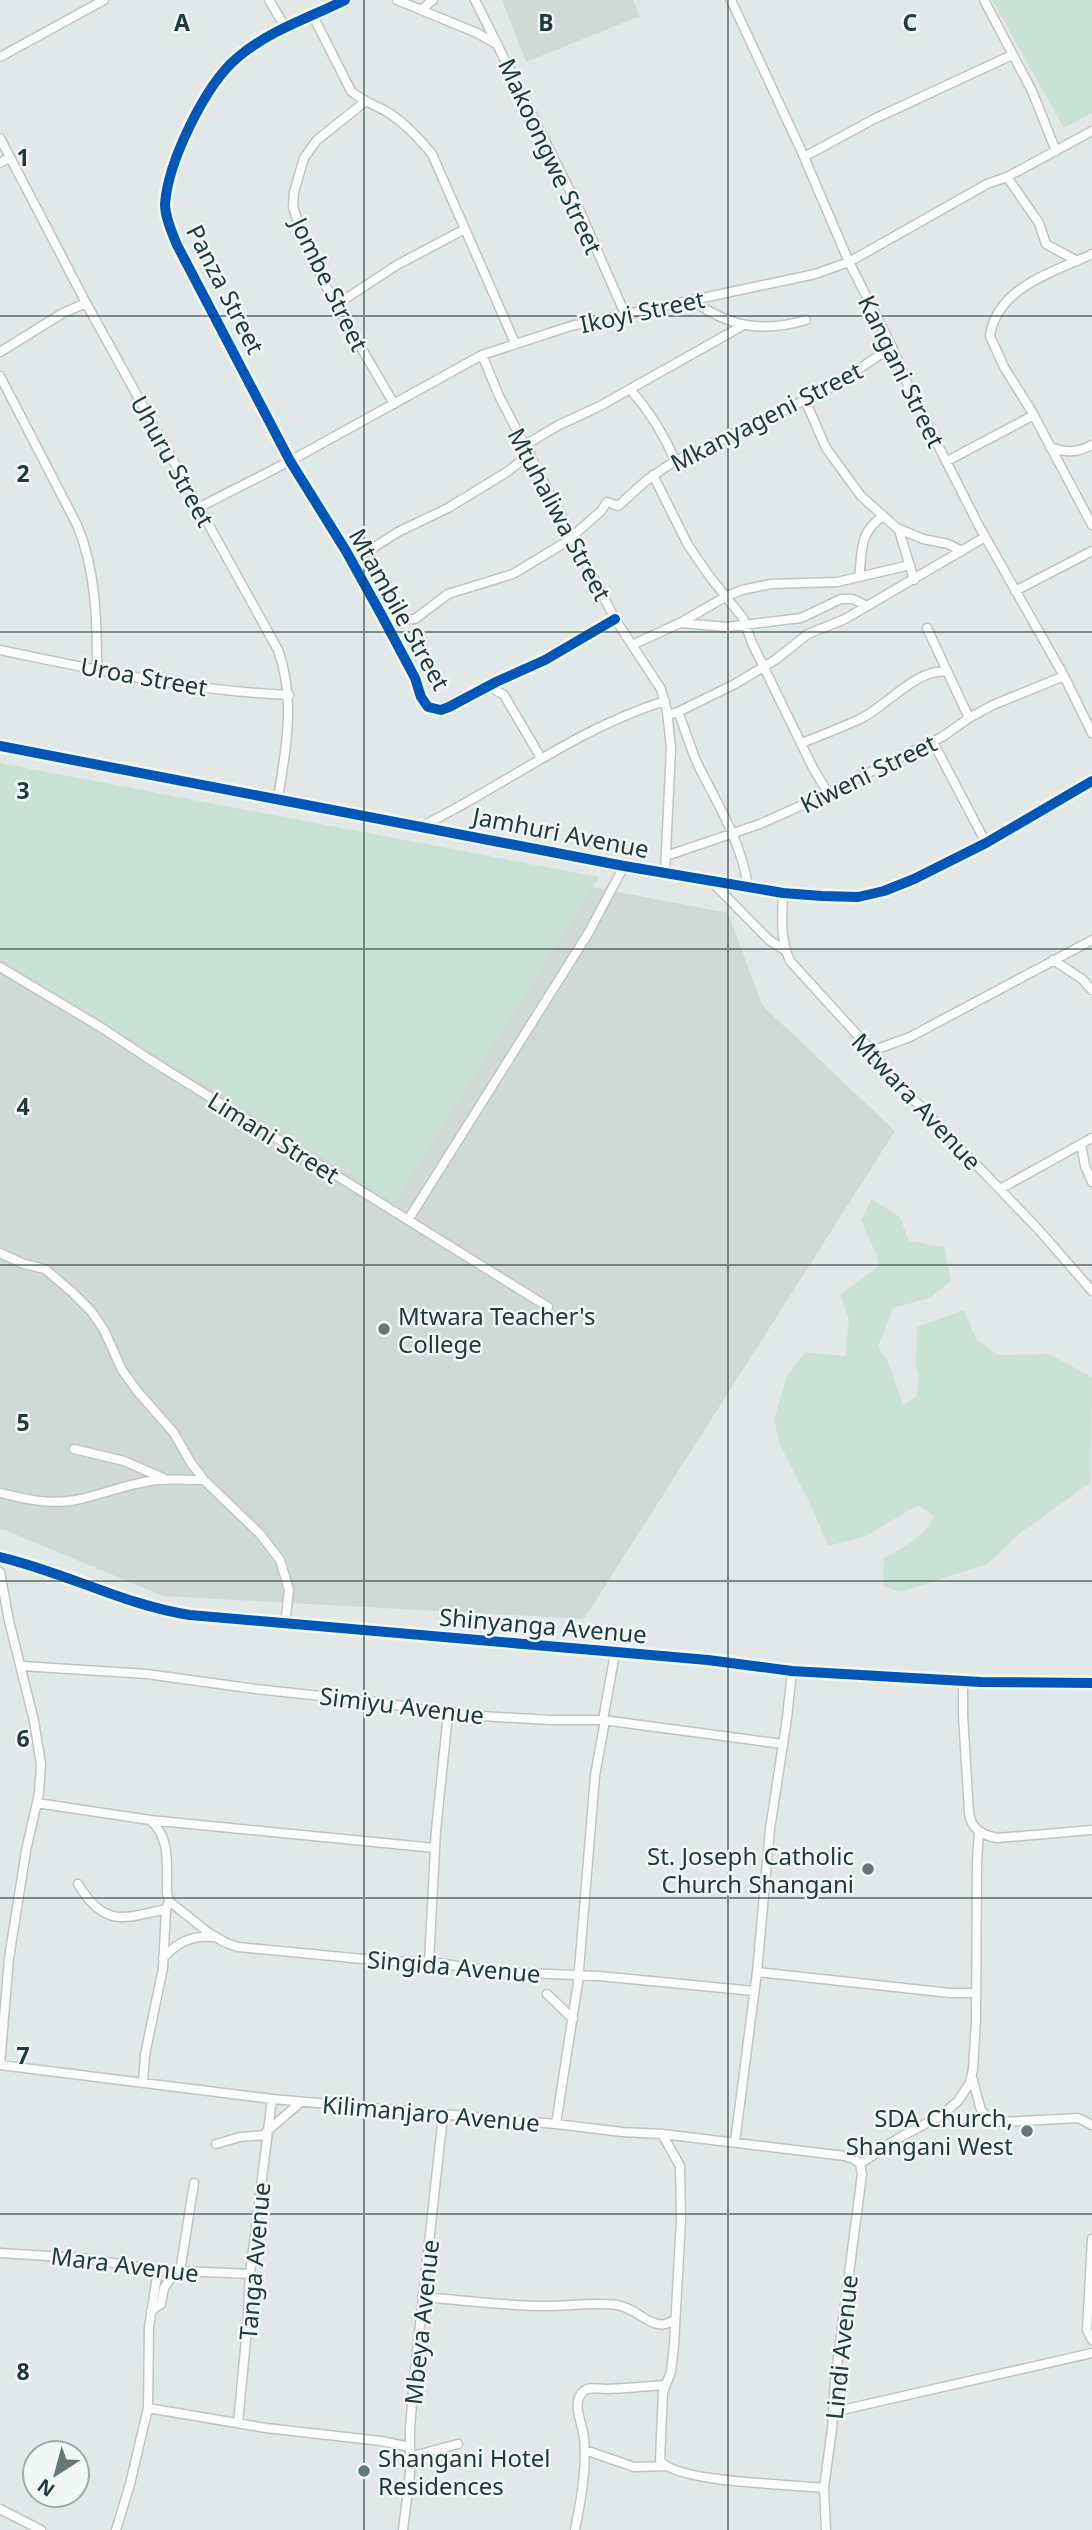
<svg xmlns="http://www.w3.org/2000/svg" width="1092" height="2530" font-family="'Noto Sans',sans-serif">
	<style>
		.built { fill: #cfdad7 }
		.green { fill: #cae2d6 }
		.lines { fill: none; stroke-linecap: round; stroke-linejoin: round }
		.minor-casing { stroke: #bfc5c4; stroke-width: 11 }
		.tertiary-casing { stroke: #bfc5c4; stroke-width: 14 }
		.minor { stroke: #fbfcfb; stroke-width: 8 }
		.tertiary { stroke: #fbfcfb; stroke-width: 10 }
		.cycleway-casing { stroke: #f0f7f5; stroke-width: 15 }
		.cycleway { stroke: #0057b8; stroke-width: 10 }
		.grid { fill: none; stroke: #203b3a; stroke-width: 2; stroke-opacity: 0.55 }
		.poi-dot { fill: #647877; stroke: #f0f7f5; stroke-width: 2.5 }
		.labels { text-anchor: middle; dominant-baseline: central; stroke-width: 5; stroke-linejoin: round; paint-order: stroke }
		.street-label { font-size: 24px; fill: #203b3a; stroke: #f0f7f5 }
		.poi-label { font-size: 24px; fill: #203b3a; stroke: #f0f7f5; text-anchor: start }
		.grid-label { font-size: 23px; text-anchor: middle; font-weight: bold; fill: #203b3a; stroke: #f0f7f5; stroke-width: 5; stroke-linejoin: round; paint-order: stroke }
	</style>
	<rect width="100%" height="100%" fill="#e2e8e7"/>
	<!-- built -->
	<path class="built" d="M502,0H633L640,16L526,62Z
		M0,773L728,913L762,1005L895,1131L584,1619L163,1596L0,1528Z"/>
	<!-- green -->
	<path class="green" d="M992,0H1092V113L1064,128Z
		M0,764V763L599,877L396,1201L0,959Z
		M872,1199L900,1217L909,1241L944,1247L951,1281L930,1298L893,1308L878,1347L889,1364L903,1405L916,1397L919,1377L916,1364L917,1327L964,1310L976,1339L998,1355L1049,1354L1092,1377L1091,1482L1019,1534L987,1564L901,1592L883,1586L884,1558C904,1547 924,1537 934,1516L918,1505L866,1536L828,1546L811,1505L780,1445L774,1420L786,1378L805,1352L845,1356L849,1320L840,1295L879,1266L877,1256L861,1220Z"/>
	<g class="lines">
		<defs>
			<path id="minor" d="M269,0L285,27
				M345,0C309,18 268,31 237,58C205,85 168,162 165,204C165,217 172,233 177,245L290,461L346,551L382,616L415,678L421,697L428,707L441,710L449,707L496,682L545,660L615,619
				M397,0L477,33L498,45
				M475,0L578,207L625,314
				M731,0L801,150L849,262L892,347L910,390L979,526L1064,676L1092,733
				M984,0L1032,91L1056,151
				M421,10L433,0
				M313,16L351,91C361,100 374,105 386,111C405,123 418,137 432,154L515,343
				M0,57L104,0
				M366,101L317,140L304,158L294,192L293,207L305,244L331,296L394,404
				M0,138L86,303L278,650C296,699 286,749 278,798
				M804,157L874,119L1012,55
				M0,163L9,158
				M1007,177L1039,223L1046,244L1077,261
				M1092,254C1054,272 997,287 990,336L1004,367L1032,412L1092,525
				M692,300C729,327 762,333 806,320
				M336,305L397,265L465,229
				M0,352L63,313L86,303
				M482,355L499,396L615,619L661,689L667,711L671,748L665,873
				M0,376L77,525C96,570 97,620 97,669
				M630,389C649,411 664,434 675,461
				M805,400L826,448L861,496L899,530L914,580
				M525,445L559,425L600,406L742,326
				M1050,447C1067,453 1076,453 1092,445
				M947,461L1034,415
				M653,475L688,545L710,577L743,618L752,643L813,768L828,793
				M198,508L290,461L482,355L571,326L815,274L849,262L987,184L1007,177L1092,131
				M897,528L923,539L948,544L962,551
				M351,562L398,532L448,508L507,472L530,454
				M859,577C863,549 858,534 883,516
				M1015,591L1092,551
				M385,621L415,619L448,594L513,574L566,542L601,511L607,502L618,506L648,479L675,461L825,391L892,347
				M681,623L727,627L801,618L841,599H853L867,606
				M927,628L969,718
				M632,645L680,623L725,597L742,590L771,584L837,582L910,565
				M0,650C95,670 192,691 289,695
				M488,686L504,695L541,758
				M678,712C686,731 691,751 700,769C719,806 742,844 748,887
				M668,715L678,712L735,684L775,660L808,634L845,619L985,537
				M933,742L986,843
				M802,743C822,735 843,727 862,718C887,705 919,667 947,672
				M420,827C503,787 575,729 665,701
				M666,856L760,824L807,803L942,737L969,718L993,705L1064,676
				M711,881L769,940L785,950
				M783,893C782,916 780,939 790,961L872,1051L893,1078L1039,1230L1092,1291
				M1053,960L1082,979L1092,990
				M0,967L102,1028L152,1061L548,1307
				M872,1051L910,1037L1092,940
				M1081,1144L1085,1166L1092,1182
				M1000,1189L1092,1138
				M408,1220L589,932L624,866
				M0,1253L24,1264L45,1269L72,1292L91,1311L104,1330L122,1370L138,1392L174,1433L191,1463L204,1480L260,1534L280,1560L289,1590L285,1624
				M74,1449L124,1461L163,1478
				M0,1493C25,1499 50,1505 76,1500C101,1495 124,1485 150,1481C167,1478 186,1480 204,1480
				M0,1557C65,1572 124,1605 190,1615L708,1660L792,1671L981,1682L1092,1683
				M0,1572L9,1621L34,1721L41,1764L39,1793L26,1851L9,1958L0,2065
				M22,1666L147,1674L256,1689L385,1703L448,1714L550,1720H603L783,1744
				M963,1680V1715L969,1813C971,1829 982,1835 997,1838L1092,1830
				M603,1720L615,1653
				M37,1803L150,1820L435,1848
				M150,1820C172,1839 166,1867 167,1893L169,1901L209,1933L226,1943L238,1947L384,1961L429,1962L501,1972L599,1976L754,1991
				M78,1884C104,1927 122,1919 166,1909
				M163,1958C177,1943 191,1935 212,1937
				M429,1962L436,1830L448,1714
				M757,1972L950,1993H975
				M547,1994L573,2019
				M0,2065L272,2099L556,2124L622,2132L662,2134L845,2156L854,2159L860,2164
				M972,2077L981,2110L990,2121L1002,2122L1078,2118L1092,2125
				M143,2082L145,2055L163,1968L166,1909L169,1901
				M556,2124L578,1982L595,1776L605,1720
				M266,2132L301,2102
				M662,2134L680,2166L681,2220L674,2345L671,2372L663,2392L660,2460C674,2483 793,2484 824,2488
				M735,2142L757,1972L770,1829L787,1718L792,1671
				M216,2144L240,2137L266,2135
				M860,2164L897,2139L942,2115L958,2101L970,2083L973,2069L976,2020L977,1862L979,1832
				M1092,2239L1087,2330L1092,2340
				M0,2253L81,2258L158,2270L250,2274
				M180,2272L194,2183
				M422,2297C464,2300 505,2306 547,2306C570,2306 594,2302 617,2305C639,2308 655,2336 675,2319
				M151,2311L161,2304L164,2288L175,2272
				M148,2408L266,2428L381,2441L410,2447
				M833,2412L1092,2353
				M238,2423L247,2329L250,2274L272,2099
				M585,2450L634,2467L665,2466
				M409,2457L458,2444
				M0,2509L41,2530
				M116,2530L130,2484L148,2408L149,2327L158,2270
				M403,2530L410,2474V2429L414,2379L443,2115
				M575,2530C581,2499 587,2469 584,2438C583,2424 570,2402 584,2391C589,2386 598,2389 605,2389C625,2389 645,2386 665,2385
				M826,2530L824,2488L832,2429L835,2381L862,2174L860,2164"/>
			<path id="tertiary" d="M0,746L624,866L783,893L822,896L858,897L884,891L914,879L986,843L1092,781"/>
		</defs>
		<!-- minor casing -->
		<use href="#minor" class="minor-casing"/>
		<!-- tertiary casing -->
		<use href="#tertiary" class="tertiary-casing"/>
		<!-- minor -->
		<use href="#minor" class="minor"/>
		<!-- tertiary -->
		<use href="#tertiary" class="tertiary"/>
		<defs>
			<path id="cycleway" d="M345,0C309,18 268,31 237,58C205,85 168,162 165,204C165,217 172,233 177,245L290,461L346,551L382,616L415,678L421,697L428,707L441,710L449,707L496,682L545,660L615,619
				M0,746L624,866L783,893L822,896L858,897L884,891L914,879L986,843L1092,781
				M0,1557C65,1572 124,1605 190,1615L708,1660L792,1671L981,1682L1092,1683"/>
		</defs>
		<!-- cycleway casing -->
		<use href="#cycleway" class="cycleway-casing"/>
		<!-- cycleway -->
		<use href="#cycleway" class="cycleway"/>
	</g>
	<!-- grid -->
	<path class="grid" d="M364,0V2530M728,0V2530M0,316H1092M0,632H1092M0,949H1092M0,1265H1092M0,1581H1092M0,1898H1092M0,2214H1092"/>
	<!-- markers -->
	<g class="poi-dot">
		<circle cx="384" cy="1329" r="7"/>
		<circle cx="868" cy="1869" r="7"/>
		<circle cx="1027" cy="2131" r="7"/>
		<circle cx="364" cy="2471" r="7"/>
	</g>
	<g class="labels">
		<!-- street labels -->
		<g class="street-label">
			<text transform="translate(551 156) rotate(65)">Makoongwe Street</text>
			<text transform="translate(330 284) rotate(64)">Jombe Street</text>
			<text transform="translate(226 289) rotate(63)">Panza Street</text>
			<text transform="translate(642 311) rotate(-12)">Ikoyi Street</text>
			<text transform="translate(902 371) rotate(64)">Kangani Street</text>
			<text transform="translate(766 416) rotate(-27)">Mkanyageni Street</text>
			<text transform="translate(173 461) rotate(61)">Uhuru Street</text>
			<text transform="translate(560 514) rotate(62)">Mtuhaliwa Street</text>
			<text transform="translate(400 609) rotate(61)">Mtambile Street</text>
			<text transform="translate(144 676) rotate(10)">Uroa Street</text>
			<text transform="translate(868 773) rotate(-26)">Kiweni Street</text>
			<text transform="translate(561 832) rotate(11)">Jamhuri Avenue</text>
			<text transform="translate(917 1101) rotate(47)">Mtwara Avenue</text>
			<text transform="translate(274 1137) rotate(32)">Limani Street</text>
			<text transform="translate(543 1625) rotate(5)">Shinyanga Avenue</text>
			<text transform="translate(402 1705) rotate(7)">Simiyu Avenue</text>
			<text transform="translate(454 1966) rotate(5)">Singida Avenue</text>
			<text transform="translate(431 2113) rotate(5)">Kilimanjaro Avenue</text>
			<text transform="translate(254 2261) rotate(-85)">Tanga Avenue</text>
			<text transform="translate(125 2264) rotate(7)">Mara Avenue</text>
			<text transform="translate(421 2322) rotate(-84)">Mbeya Avenue</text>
			<text transform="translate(841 2347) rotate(-84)">Lindi Avenue</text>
		</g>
		<!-- poi labels -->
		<g class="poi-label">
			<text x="398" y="1315">Mtwara Teacher's<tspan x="398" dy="28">College</tspan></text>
			<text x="854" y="1855" text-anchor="end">St. Joseph Catholic<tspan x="854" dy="28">Church Shangani</tspan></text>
			<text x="1013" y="2117" text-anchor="end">SDA Church,<tspan x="1013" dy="28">Shangani West</tspan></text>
			<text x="378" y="2457">Shangani Hotel<tspan x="378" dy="28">Residences</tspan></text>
		</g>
	</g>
	<g class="grid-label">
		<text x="182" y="31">A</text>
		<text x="546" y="31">B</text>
		<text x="910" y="31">C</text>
		<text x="23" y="166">1</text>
		<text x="23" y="482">2</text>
		<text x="23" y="799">3</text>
		<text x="23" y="1115">4</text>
		<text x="23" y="1431">5</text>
		<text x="23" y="1747">6</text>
		<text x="23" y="2064">7</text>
		<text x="23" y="2380">8</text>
	</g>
	<!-- north arrow -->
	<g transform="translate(56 2474) rotate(216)"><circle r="33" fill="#f0f7f5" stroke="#9dacaa" stroke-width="2"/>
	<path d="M0-5L12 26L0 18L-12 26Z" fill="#647877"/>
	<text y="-10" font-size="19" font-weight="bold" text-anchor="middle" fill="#203b3a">N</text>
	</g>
</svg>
